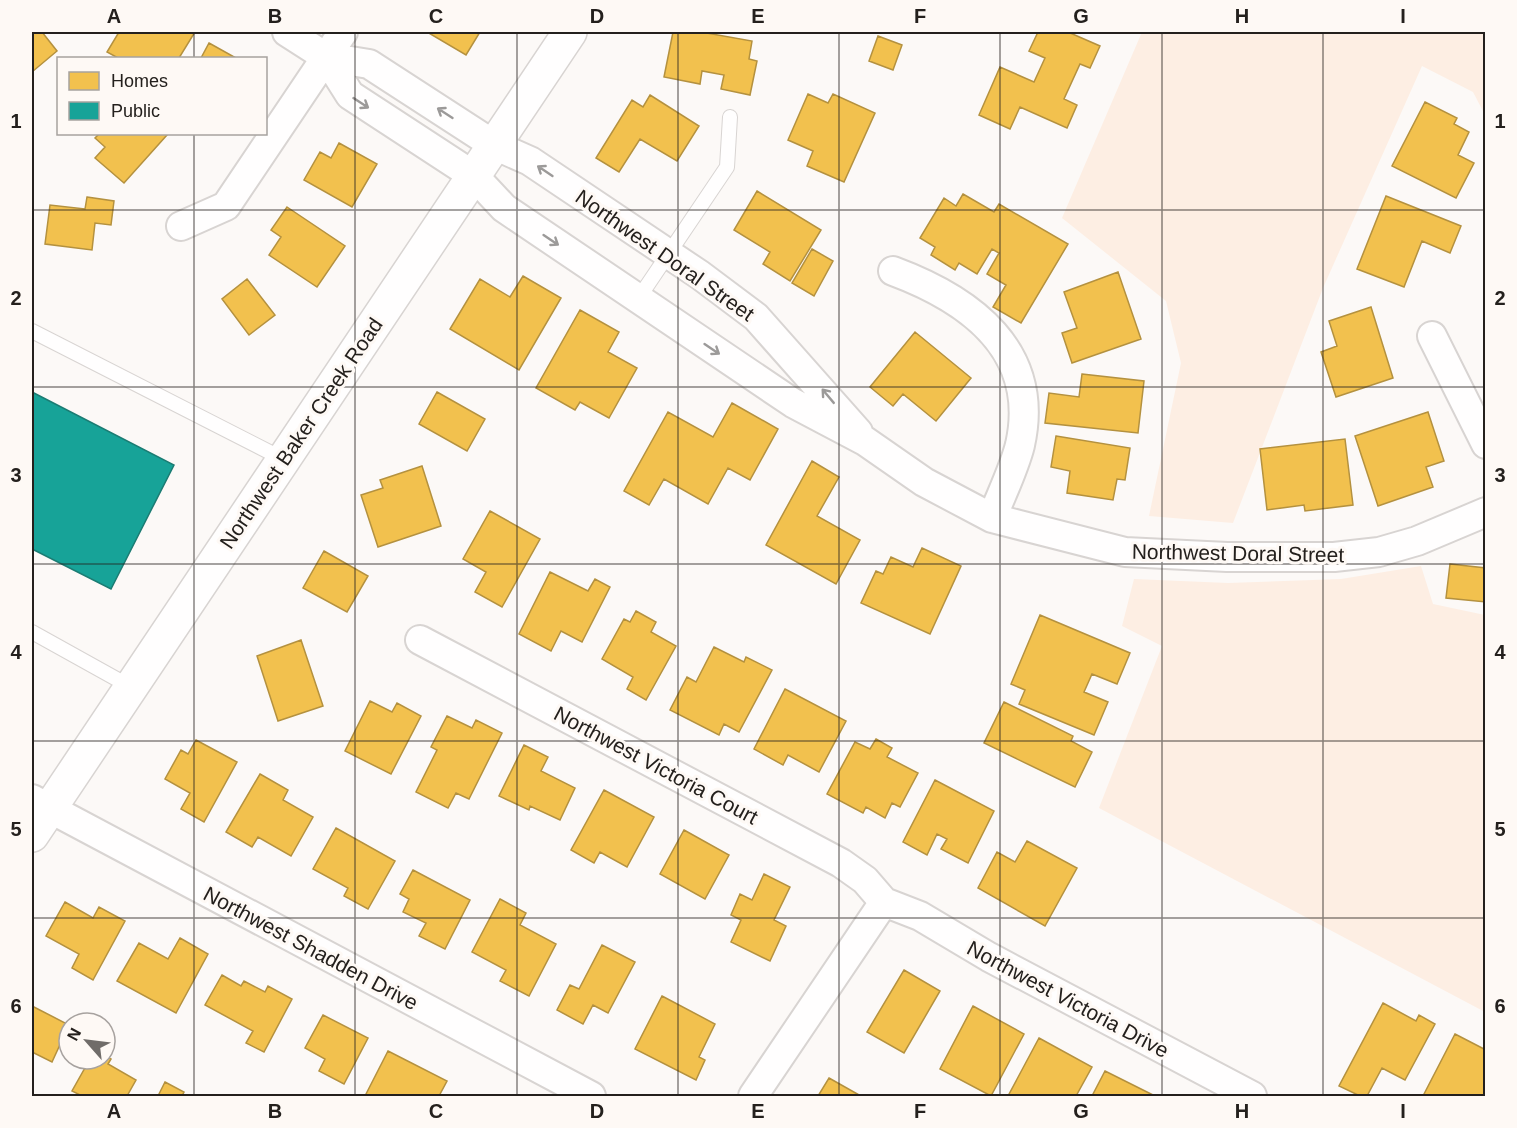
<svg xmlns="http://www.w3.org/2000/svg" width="1517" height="1128" font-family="Helvetica,sans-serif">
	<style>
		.green { fill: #fdeee3 }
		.homes { fill: #f2c14e; stroke: #b4913f; stroke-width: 1.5 }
		.public { fill: #17a398; stroke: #1b7c73; stroke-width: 1.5 }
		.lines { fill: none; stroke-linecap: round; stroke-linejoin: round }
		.lane-casing { stroke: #d8d4d2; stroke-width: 16 }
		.street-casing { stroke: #d8d4d2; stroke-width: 32 }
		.secondary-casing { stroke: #d8d4d2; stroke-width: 36 }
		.lane { stroke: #fffefe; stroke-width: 14 }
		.street { stroke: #fffefe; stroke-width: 28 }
		.secondary { stroke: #fffefe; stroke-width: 33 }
		.oneway { stroke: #9c9a99 }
		.grid { fill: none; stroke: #24201d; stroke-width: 1.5; stroke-opacity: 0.55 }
		.labels { text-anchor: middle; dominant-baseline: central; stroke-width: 6; stroke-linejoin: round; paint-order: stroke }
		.street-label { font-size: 21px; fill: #24201d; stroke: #fef9f5 }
		.neatline { fill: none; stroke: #24201d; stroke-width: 2 }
		.grid-label { font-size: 20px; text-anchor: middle; font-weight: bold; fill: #24201d }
	</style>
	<rect width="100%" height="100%" fill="#fcf9f7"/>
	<!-- green -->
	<path class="green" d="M1142,32H1485V115L1473,92L1422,66L1323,288L1233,523L1149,516L1181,363L1166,301L1062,218Z
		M1421,566L1433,604L1485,615V1012L1099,808L1162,646L1122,626L1134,579L1228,583L1341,579Z"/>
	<!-- homes -->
	<path class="homes" d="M32,32H42L57,51L32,72Z
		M119,32H195L179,58H118L107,52Z
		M427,32H480L466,55Z
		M673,32H701L752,41L749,59L757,61L750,95L721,89L724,75L702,71L700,84L664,77Z
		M1038,32H1068L1100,46L1090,68L1080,64L1064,99L1077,105L1067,128L1020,107L1010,129L979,115L1000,67L1034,82L1045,58L1029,51Z
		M878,36L902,45L893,70L869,61Z
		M209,43L236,58H201Z
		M808,94L828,103L833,94L875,113L844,182L807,166L813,151L788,140Z
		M650,95L699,126L677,161L640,139L619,172L596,158L632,100L643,107Z
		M1425,102L1457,118L1454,124L1469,132L1458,155L1474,163L1456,198L1392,166Z
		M99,134H166L167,135L124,183L95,158L105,147L95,138Z
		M339,143L377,164L352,207L304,180L320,152L331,158Z
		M757,191L821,230L790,281L763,264L770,252L734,230Z
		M963,194L994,212L999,204L1068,244L1021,323L993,307L1006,285L987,274L999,253L992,249L977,274L959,263L955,270L931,255L935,247L920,238L944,198L956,206Z
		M1386,196L1461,226L1450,253L1422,241L1404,287L1357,269Z
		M87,197L114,201L111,225L95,223L92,250L45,244L50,205L85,209Z
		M287,207L345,246L317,287L269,255L281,237L271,230Z
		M812,249L833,261L814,296L792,283Z
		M1118,272L1141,339L1072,363L1062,333L1077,328L1064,292Z
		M523,276L561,298L519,370L450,329L480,279L510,297Z
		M247,279L275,315L249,335L222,299Z
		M1371,307L1393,378L1336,397L1321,352L1337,346L1329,321Z
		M580,310L619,332L608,352L637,368L609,418L580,402L575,410L536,388Z
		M915,332L971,378L936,421L903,394L893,406L870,387Z
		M1082,374L1144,381L1138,433L1045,423L1049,393L1079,397Z
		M437,392L485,419L467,451L419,424Z
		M732,403L778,429L750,480L728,468L708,504L664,479L649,505L624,491L668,412L713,437Z
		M1428,412L1444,461L1426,467L1433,487L1378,506L1355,436Z
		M1056,436L1130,448L1125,480L1117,479L1113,500L1067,493L1070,471L1051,467Z
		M1345,439L1353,505L1305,511L1304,505L1267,510L1260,449Z
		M812,461L839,477L817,516L860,540L836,584L766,545Z
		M422,466L441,526L378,547L361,495L383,488L380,480Z
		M490,511L540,539L502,607L475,592L486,572L463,559Z
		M922,548L961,566L930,634L861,603L876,571L883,574L891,557L913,567Z
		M324,551L368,576L347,612L303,588Z
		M1450,564L1486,568V602L1446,598Z
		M550,572L588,591L595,579L610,587L582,642L561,631L551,651L519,634Z
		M636,611L656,622L651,632L676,646L646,700L627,689L633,677L602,659L624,619L630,622Z
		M1040,615L1130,653L1117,684L1092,674L1084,692L1108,702L1094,735L1019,704L1025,690L1011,684Z
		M301,640L323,706L278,721L257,656Z
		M714,647L744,662L746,657L772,670L739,732L724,724L719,735L670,710L687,677L696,682Z
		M785,689L846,721L819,772L788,755L783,765L754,749Z
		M370,701L392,712L397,703L421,716L391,774L345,751Z
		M1004,702L1073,736L1071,741L1092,752L1075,787L984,743Z
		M447,716L472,728L476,720L502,733L469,799L456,793L448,808L416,792L437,750L431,747Z
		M876,739L892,748L887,757L918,773L900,807L892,803L885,818L866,807L863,813L827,794L855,742L870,749Z
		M196,740L237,762L204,822L181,809L190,793L165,779L181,750L188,754Z
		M524,745L548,757L541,771L575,788L560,820L530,806L529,810L499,796Z
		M260,774L288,790L283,800L313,817L291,856L258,837L252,847L226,832Z
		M935,780L994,811L968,863L941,849L947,839L937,834L927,855L903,842Z
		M604,790L654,817L627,867L600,852L594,863L571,850Z
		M336,828L395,861L368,909L344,896L348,888L313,869Z
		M684,830L729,855L705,899L660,874Z
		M1027,841L1077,868L1045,926L978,888L997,852L1015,862Z
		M413,870L470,900L445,949L419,936L426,923L403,912L409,899L400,894Z
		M764,874L790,887L774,920L786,926L770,961L731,942L741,920L731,915L740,894L752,900Z
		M500,899L526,913L520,925L556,944L529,996L500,981L506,970L472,952Z
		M65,902L93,918L99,907L125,921L93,980L72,968L79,954L46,936Z
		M180,938L208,954L176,1013L117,981L139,943L168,959Z
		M602,945L635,962L608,1013L593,1005L583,1024L557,1010L570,985L579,989Z
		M904,970L940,991L904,1053L867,1032Z
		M222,975L241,986L244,981L265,992L268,986L292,999L264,1052L246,1043L253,1031L205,1005Z
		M662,996L715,1024L699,1057L705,1060L696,1080L635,1049Z
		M1383,1003L1416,1021L1419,1015L1435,1024L1405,1080L1382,1068L1367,1096H1360L1339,1086Z
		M32,1006L69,1025L52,1062L32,1052Z
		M973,1006L1024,1034L991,1096L940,1069Z
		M323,1015L368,1038L344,1084L319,1071L325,1059L305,1048Z
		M1455,1034L1486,1050V1096H1423Z
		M1039,1038L1092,1067L1076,1096H1008Z
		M388,1051L447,1081L439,1096H365Z
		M105,1056L111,1059L108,1064L136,1080L127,1096H82L72,1091L90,1059H105Z
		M1105,1071L1155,1096H1092Z
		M829,1078L861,1096H818Z
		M165,1082L184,1092L182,1096H158Z"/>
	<!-- public -->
	<path class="public" d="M32,392L174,465L111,589L32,549Z"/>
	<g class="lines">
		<defs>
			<path id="lane" d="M638,299L727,167L730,117
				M32,331L283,459
				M32,632L131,687"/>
			<path id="street" d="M287,32L326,57L350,95L474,176L504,208L793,403L865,441L924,482L992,518L1125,552L1227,557H1334L1379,552L1417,541L1486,512
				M326,57L369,64L494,145L530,161L700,275L756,317L858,432
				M181,226L226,206L343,32
				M893,271C971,300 1041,351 1020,445C1014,469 1001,495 992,518
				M1432,336L1486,444
				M420,640L841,863L865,880L884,902L920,916L989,957L1252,1096
				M32,799L591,1096
				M753,1096L884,902"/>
			<path id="secondary" d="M32,835L570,32"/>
		</defs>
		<!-- lane casing -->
		<use href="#lane" class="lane-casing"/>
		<!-- street casing -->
		<use href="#street" class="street-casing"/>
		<!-- secondary casing -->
		<use href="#secondary" class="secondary-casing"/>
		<!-- lane -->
		<use href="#lane" class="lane"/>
		<!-- street -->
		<use href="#street" class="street"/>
		<!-- secondary -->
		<use href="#secondary" class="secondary"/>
	</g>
	<!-- one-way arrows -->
	<defs><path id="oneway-shaft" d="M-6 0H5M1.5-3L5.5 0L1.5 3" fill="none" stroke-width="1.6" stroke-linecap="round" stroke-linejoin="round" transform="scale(1.5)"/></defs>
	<g class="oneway">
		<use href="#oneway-shaft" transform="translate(361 103) rotate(33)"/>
		<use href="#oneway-shaft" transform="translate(445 113) rotate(-147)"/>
		<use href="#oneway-shaft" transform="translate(545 171) rotate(-146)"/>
		<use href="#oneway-shaft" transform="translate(551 240) rotate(34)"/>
		<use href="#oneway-shaft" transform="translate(712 349) rotate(34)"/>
		<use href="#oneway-shaft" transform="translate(828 396) rotate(-130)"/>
	</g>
	<!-- grid -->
	<path class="grid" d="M194,32V58M355,32V1096M517,32V1096M678,32V1096M839,32V1096M1000,32V1096M1162,32V1096M1323,32V1096M194,134V1096M32,210H1486M32,387H1486M32,564H1486M32,741H1486M32,918H1486"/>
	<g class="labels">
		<!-- street labels -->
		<g class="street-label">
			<text transform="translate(665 255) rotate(35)">Northwest Doral Street</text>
			<text transform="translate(301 433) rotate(-56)">Northwest Baker Creek Road</text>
			<text transform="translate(1238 553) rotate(1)">Northwest Doral Street</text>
			<text transform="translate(656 765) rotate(28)">Northwest Victoria Court</text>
			<text transform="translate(311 948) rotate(28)">Northwest Shadden Drive</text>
			<text transform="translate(1068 999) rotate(28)">Northwest Victoria Drive</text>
		</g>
	</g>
	<!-- border -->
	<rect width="1517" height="1128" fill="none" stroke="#fef9f5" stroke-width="66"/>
	<!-- legend -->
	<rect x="57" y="57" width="210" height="78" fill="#fef9f5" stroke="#a7a29f" stroke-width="1.5"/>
	<rect x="69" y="72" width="30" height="18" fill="#f2c14e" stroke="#a7a29f" stroke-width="1.5"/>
	<text x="111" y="87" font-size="18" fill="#24201d">Homes</text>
	<rect x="69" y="102" width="30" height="18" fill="#17a398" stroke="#a7a29f" stroke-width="1.5"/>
	<text x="111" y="117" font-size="18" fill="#24201d">Public</text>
	<!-- north arrow -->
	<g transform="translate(87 1041) rotate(298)"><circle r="28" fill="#fef9f5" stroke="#a7a29f" stroke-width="1.5"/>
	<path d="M0-4.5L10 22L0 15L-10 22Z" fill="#706c69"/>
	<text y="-9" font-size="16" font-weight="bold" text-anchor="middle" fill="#24201d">N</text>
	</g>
	<rect x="33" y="33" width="1451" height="1062" class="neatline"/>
	<g class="grid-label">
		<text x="114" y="23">A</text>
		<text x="275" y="23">B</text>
		<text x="436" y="23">C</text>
		<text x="597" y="23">D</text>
		<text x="758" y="23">E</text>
		<text x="920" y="23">F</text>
		<text x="1081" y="23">G</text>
		<text x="1242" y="23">H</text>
		<text x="1403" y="23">I</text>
		<text x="16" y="128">1</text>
		<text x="1500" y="128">1</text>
		<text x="16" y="305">2</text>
		<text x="1500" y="305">2</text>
		<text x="16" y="482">3</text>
		<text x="1500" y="482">3</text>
		<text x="16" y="659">4</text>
		<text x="1500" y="659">4</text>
		<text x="16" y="836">5</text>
		<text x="1500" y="836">5</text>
		<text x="16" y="1013">6</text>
		<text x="1500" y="1013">6</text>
		<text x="114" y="1118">A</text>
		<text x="275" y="1118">B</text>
		<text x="436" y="1118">C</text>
		<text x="597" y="1118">D</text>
		<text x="758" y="1118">E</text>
		<text x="920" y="1118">F</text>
		<text x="1081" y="1118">G</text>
		<text x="1242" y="1118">H</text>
		<text x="1403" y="1118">I</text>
	</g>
</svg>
